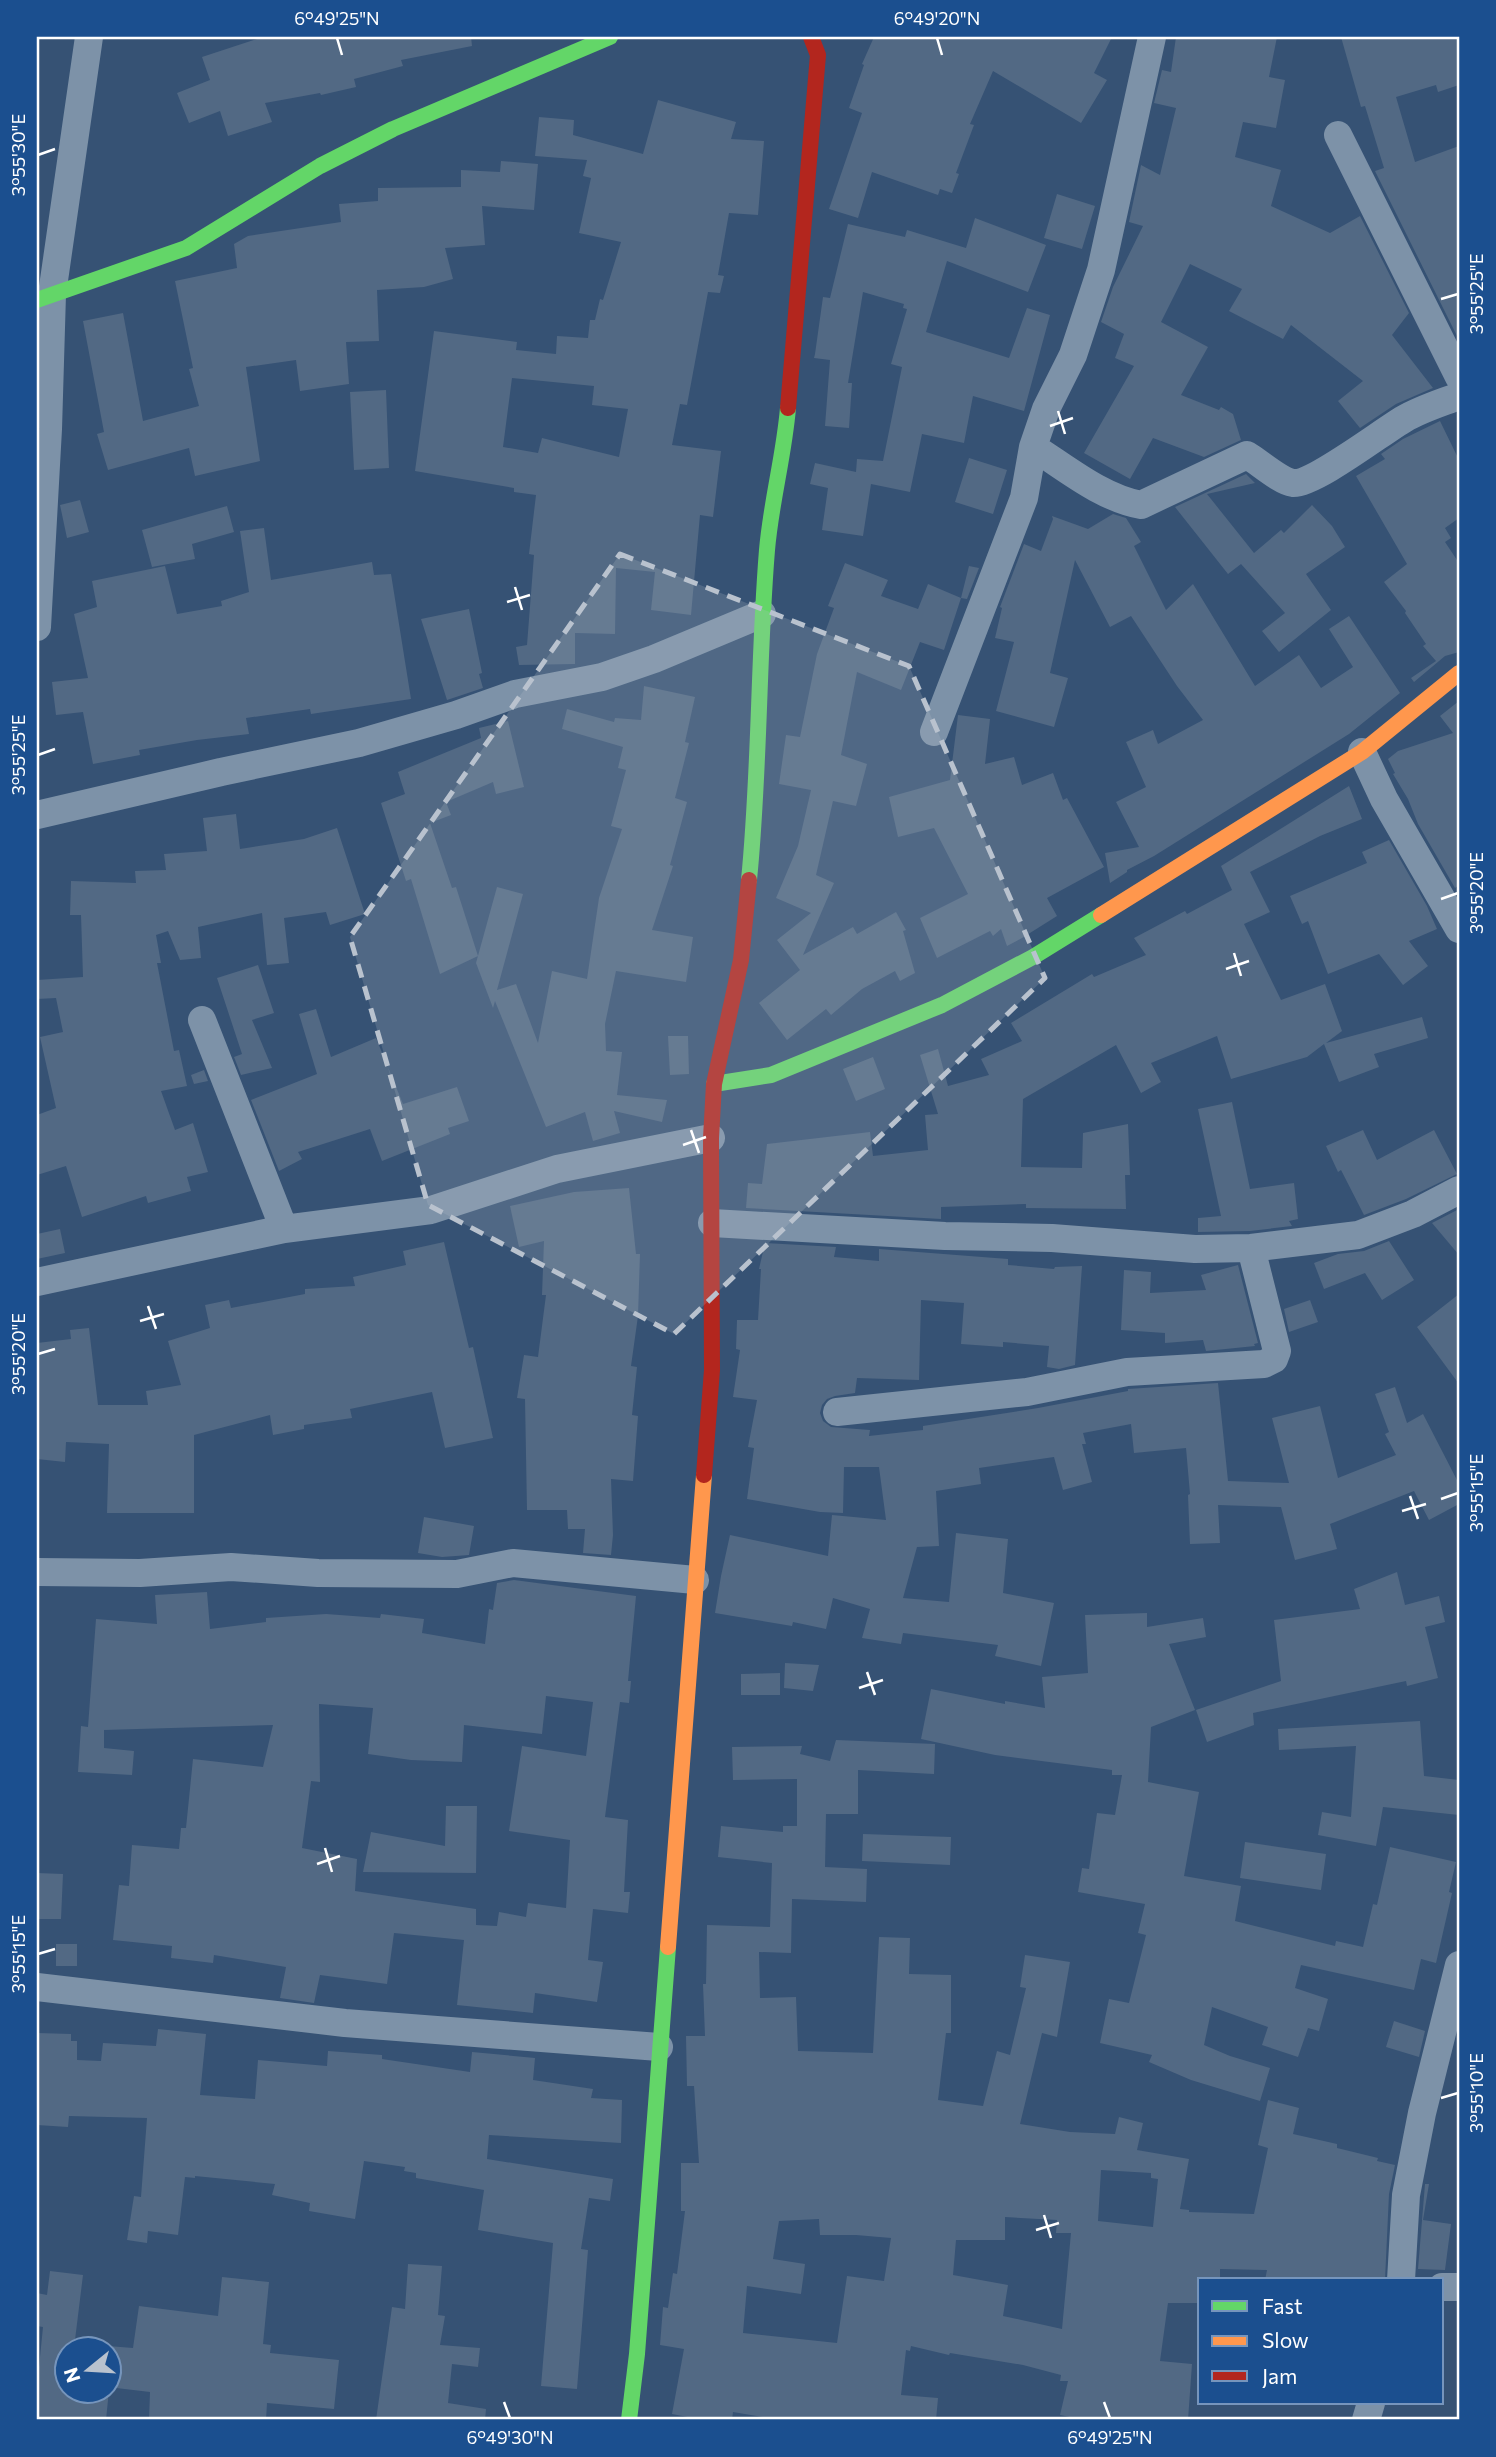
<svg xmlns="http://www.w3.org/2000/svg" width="1496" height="2457" font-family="Commissioner,sans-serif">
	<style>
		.building { fill: #526984; fill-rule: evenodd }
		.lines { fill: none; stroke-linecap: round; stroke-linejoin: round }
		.street { stroke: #7d92a8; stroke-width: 28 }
		.fast { stroke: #63d668; stroke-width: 16 }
		.slow { stroke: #ff974d; stroke-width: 16 }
		.jam { stroke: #b3261e; stroke-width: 16 }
		.marked { fill: #b9c2ce; fill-opacity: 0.2; stroke: #b9c2ce; stroke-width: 5; stroke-dasharray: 14 9; stroke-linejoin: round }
		.ticks { fill: none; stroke: #fff; stroke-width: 2.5 }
		.neatline { fill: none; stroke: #fff; stroke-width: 2.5 }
		.ticks-label { font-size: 18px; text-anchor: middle; fill: #fff }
	</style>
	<rect width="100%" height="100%" fill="#365274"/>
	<!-- building -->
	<path class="building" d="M263,37H471L472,46L401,60L403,66L354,79L356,87L321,95L320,93L265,103L272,122L228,136L220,111L189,123L177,93L210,80L202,57Z
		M874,37H1112L1094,73L1107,80L1081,123L993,71L970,124L974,125L956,173L959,174L952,193L940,189L938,195L872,172L858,218L829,209L862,113L849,108L864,65L862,64Z
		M1176,37H1277L1269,77L1285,80L1276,128L1243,122L1235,157L1281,170L1271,206L1330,233L1360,216L1409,313L1392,335L1433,388L1396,404L1360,428L1338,401L1363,381L1291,325L1283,339L1229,311L1242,289L1190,264L1161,322L1208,347L1181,395L1219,410L1221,407L1233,414L1241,440L1204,457L1153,438L1130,479L1084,453L1134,366L1115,358L1124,334L1101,322L1113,287L1143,226L1129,222L1141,165L1160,175L1176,108L1154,103L1162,70L1171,72Z
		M1341,37H1459V85L1438,92L1436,85L1396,97L1415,162L1459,146V340L1375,171L1384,168L1365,106L1361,107Z
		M658,100L736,122L731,139L764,141L758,215L729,213L718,275L724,276L720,293L708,292L687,405L680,404L672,445L721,451L713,517L700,515L691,615L651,610L655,572L616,568L615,634L575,633V664L519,665L516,647L527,645L534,555L529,554L536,495L514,492V488L415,471L434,331L517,342L516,350L556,354L557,336L588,338L590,320H595L600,299L603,300L621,242L579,233L591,178L583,176L587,160L535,156L539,117L574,120L573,135L643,154ZM512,378L594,386L592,405L628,409L619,457L542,438L538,453L503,447Z
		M501,161L538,164L534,210L482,206L485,245L445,248L453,279L424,287L377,290L379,341L346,342L349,384L300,391L296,360L246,367L260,461L195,476L189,448L108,470L97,434L104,432L83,321L123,313L143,421L199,406L189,369L193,368L175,281L237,268L234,244L248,236L341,222L339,204L378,201V188L461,187V170L500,172Z
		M1057,194L1095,206L1082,249L1044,238Z
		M975,218L1046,245L1028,292L947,261L926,332L1009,358L1027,308L1050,315L1024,411L973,396L964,443L922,434L910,492L871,484L863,536L822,530L828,488L810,484L815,463L856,472L857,459L883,461L902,367L891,364L907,309L903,308L904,304L863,292L848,383H852L849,428L825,426L830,360L814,358L815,354L823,297L830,298L848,224L905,237L907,230L966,248Z
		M386,390L389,468L354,470L350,392Z
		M1440,421L1459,460V518L1445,528L1451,538L1445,542L1459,563V652L1445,656L1414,682L1411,678L1436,661L1423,646L1426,644L1405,613L1406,611L1384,582L1407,564L1356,476L1385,459L1381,454L1403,439Z
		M969,458L1007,470L993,514L955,502Z
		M1246,474L1255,483L1207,494L1254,553L1281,530L1284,533L1312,505L1332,526L1345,547L1306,574L1331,610L1279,652L1262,631L1285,613L1241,564L1228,574L1175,507Z
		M80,500L89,532L67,538L60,505Z
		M227,506L234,532L192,544L195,559L152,567L142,530Z
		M1113,514L1126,518L1141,542L1134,546L1166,610L1193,584L1255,686L1299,655L1321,688L1353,667L1329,629L1349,616L1400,693L1349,734L1154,856L1127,870V872L1110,883L1105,853L1139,847L1116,802L1146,787L1126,742L1153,730L1158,744L1203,720L1177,686L1131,616L1110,627L1075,560L1050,673L1068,678L1054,727L996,711L1014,642L995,638L1002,608L1000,607L1024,544L1041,551L1053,519L1052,516L1088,529Z
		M264,528L271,580L372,562L374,575L391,574L411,699L311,714L310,709L246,718L249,734L197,740L139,750L140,755L93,764L83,712L56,715L52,682L88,678L74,614L97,607L92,581L165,566L177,614L222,606L221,601L249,592L240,531Z
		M845,563L888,580L881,596L918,609L928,584L961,598L969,566L979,568L967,599L961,598L944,650L920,642L901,690L857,672L841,755L867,764L856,806L833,801L816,875L834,883L803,955L853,927L857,934L896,912L906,930L903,931L915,973L900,981L895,971L862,989L831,1015L826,1009L787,1040L759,1003L800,970L777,940L811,913L776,898L798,846L811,790L779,784L786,735L800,737L817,654L834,608L828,606Z
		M469,609L482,673L479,674L483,688L447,700L421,619Z
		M644,686L695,697L685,742L689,743L675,798L687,802L670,865L673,866L652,930L693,937L686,982L616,971L605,1024L606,1051L622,1052L617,1095L667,1100L662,1122L614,1111L620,1133L593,1141L585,1112L546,1127L495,1001L493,1008L476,963L497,887L523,894L497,990L516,984L538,1043L552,971L587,979L599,898L622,829L611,826L626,770L618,768L623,747L562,729L567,709L614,722L615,718L641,720Z
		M1459,701V885L1455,888L1418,824L1408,799L1393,774L1395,773L1388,759L1398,751L1453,733L1440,716Z
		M958,715L990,719L985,764L1014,757L1022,785L1053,773L1063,800L1067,798L1104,867L1047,898L1057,916L1022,938L1007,946L1001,929L993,936L990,931L937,958L920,918L968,894L934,828L898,837L889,797L950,780Z
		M508,721L524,787L496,794L493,782L446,802L451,815L430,823L452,888L456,887L478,956L440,974L411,879L406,881L381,803L405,794L398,772L481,738L479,728Z
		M1349,786L1362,819L1320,836L1250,872L1270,912L1244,924L1281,1000L1325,984L1342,1031L1326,1043L1422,1017L1428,1038L1374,1054L1379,1067L1339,1082L1324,1044L1307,1057L1231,1079L1217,1036L1151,1063L1161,1082L1141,1093L1116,1045L1023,1099L1021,1167L1082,1168L1083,1133L1128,1124L1130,1175H1125L1126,1209L1026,1208V1204L941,1207V1219L746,1208L748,1183L762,1184L767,1144L870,1132L873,1156L928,1150L925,1115L938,1114L920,1055L938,1049L948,1086L989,1075L981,1059L1022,1041L1011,1023L1092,974L1094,977L1146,955L1134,938L1185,911L1187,914L1232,890L1221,866Z
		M236,814L240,849L304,839L337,828L365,914L330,925L326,912L284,918L289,963L267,965L262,913L198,927L201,958L180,960L168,931L156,935L161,963H157L174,1051L179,1050L187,1086L161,1091L175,1130L193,1123L208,1172L187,1177L191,1191L148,1203L146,1196L82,1217L66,1166L37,1175V1115L56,1108L40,1037L63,1032L56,998L37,999V980L83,977L81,915H70L71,881L136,883L135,871L166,870L164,854L207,851L203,818Z
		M1389,840L1427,906L1437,929L1409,941L1428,966L1403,985L1379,954L1328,974L1308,921L1302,924L1290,896L1367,863L1362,852Z
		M258,965L274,1013L252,1020L272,1068L241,1075L234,1057L242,1054L217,978Z
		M316,1009L331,1057L376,1038L403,1104L457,1087L469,1121L448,1128L450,1134L382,1161L370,1129L298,1152L302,1159L279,1171L251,1100L317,1074L299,1014Z
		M668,1036H688L689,1074L670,1075Z
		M873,1057L885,1089L856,1101L843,1069Z
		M204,1070L208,1081L194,1084L191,1075Z
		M1232,1102L1250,1189L1294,1183L1298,1219L1289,1221L1292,1226L1250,1231L1198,1232V1218L1221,1216L1198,1109Z
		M1363,1130L1377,1160L1434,1130L1457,1174L1406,1199L1364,1215L1341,1170L1338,1172L1326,1146Z
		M629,1188L636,1254H640L638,1316L631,1366L637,1367L632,1415L638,1416L633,1481L611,1479L613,1535L611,1555L583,1553L585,1529H568L567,1510H527L525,1399L517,1398L524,1355L538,1357L546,1295H542L544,1241L519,1247L510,1206L574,1192Z
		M1459,1209V1255L1432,1223Z
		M60,1229L65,1253L37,1259V1234Z
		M1389,1241L1414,1280L1382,1300L1365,1273L1324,1289L1314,1263L1338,1254L1364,1251Z
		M444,1242L469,1348L473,1347L493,1438L445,1448L432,1392L350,1409L352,1418L304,1425V1429L273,1435L270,1415L194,1435V1513H107L109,1444L66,1442L65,1462L37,1459V1343L71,1339L70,1330L89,1328L98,1405H148L146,1391L181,1385L168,1341L210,1328L205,1305L229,1300L231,1308L305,1294V1289L355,1286L353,1277L406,1265L403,1251Z
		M765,1243L836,1247L834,1257L879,1261V1249L1008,1259V1265L1054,1269L1055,1267L1082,1266L1075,1365L1059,1369L1047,1367L1049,1346L1003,1342V1347L961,1344L964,1303L921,1300L919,1380L857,1378L855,1393L835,1396L827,1399L822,1405L820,1413L823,1421L831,1427L870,1430L869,1436L923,1430V1426L1038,1408L1128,1391V1389L1218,1383L1228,1481L1289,1483L1272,1418L1320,1406L1338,1478L1396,1455L1385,1434L1389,1432L1375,1394L1395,1387L1407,1423L1423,1414L1459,1484V1504L1429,1520L1414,1491L1330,1524L1337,1549L1295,1560L1281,1507L1218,1505L1220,1543L1190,1544L1188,1495L1190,1494L1186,1448L1134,1453L1131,1424L1083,1433L1086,1444H1082L1092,1482L1063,1490L1054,1457L979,1468L981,1484L936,1491L939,1546L917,1547L903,1598L949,1602L956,1533L1008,1539L1003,1593L1054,1603L1041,1666L995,1656L998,1645L903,1633L901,1644L862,1638L870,1609L833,1598L826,1629L793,1622L792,1626L715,1613L721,1576L730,1535L828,1556L832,1515L886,1520L879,1467H844L843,1513L820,1512L747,1499L754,1448L748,1447L757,1400L733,1397L740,1350L736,1349L737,1320H758L761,1269H759Z
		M1238,1265L1258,1343L1254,1344L1255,1346L1206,1351L1203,1340L1165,1343V1333L1121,1330L1124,1270L1151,1272L1150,1293L1206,1290L1201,1275Z
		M1459,1294V1384L1417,1327Z
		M1310,1300L1318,1322L1289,1332L1284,1309Z
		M424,1517L474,1526L469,1555L442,1557L418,1553Z
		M1397,1572L1405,1605L1439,1596L1445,1622L1425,1627L1438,1678L1407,1686L1406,1681L1253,1713L1254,1725L1207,1742L1196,1710L1281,1681L1274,1620L1360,1609L1354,1589Z
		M514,1580L636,1596L628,1681H631L629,1703L620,1702L605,1817L628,1820L624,1892H630L628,1913L593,1909L588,1960L603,1962L597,2002L535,1993L533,2013L457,2005L464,1940L394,1933L387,1984L320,1975L314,2003L280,1998L286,1967L214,1955L213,1963L171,1958L172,1946L113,1940L119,1885L129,1886L132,1845L179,1849L181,1828H186L193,1759L263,1767L273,1725L104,1730V1748L134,1751L132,1775L78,1772L81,1726L88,1727L96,1619L157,1624L155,1595L207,1592L210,1629L266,1622V1618L326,1614L380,1618L381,1614L424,1619L422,1633L485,1644L489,1609L493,1610L497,1583ZM546,1696L593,1702L586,1756L522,1746L509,1831L570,1840L566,1908L528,1903L526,1917L499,1912L497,1926L476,1925V1909L355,1891L357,1859L302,1848L311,1781L320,1782L319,1704L373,1708L368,1754L411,1760L462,1762L464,1725L542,1734Z
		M1147,1613V1627L1203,1618L1206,1637L1169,1644L1195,1710L1151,1727L1148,1782L1199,1792L1184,1876L1241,1886L1235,1921L1335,1946L1336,1941L1363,1947L1373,1904L1377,1905L1390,1847L1456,1862L1449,1892L1452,1893L1436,1963L1421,1959L1414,1990L1301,1965L1295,1988L1328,1999L1319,2031L1308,2028L1298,2057L1262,2045L1268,2027L1212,2007L1204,2045L1230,2056L1270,2068L1260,2101L1191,2080L1149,2062L1152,2055L1100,2043L1109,1999L1129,2003L1146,1935L1138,1933L1145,1904L1078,1892L1082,1868L1089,1869L1097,1813L1115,1815L1122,1775H1112V1770L995,1755L921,1739L931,1689L1005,1704V1701L1045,1708L1042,1677L1088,1673L1085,1615Z
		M785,1663L819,1665L813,1691L784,1688Z
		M780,1673V1695H741V1674Z
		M1420,1721L1424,1776L1459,1780V1815L1383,1807L1376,1846L1318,1835L1322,1812L1351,1817L1356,1746L1279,1750L1278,1729Z
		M836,1740L935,1744L934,1774L858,1770V1814H826L825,1867L867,1869L866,1902L792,1899L791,1953L759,1952L760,1998L796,1997L798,2051L873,2053L879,1937L910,1938L909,1974L951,1975V2033H946L938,2100L983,2106L997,2051L1010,2055L1026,1988L1020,1987L1025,1955L1070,1962L1057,2037L1042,2033L1020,2124L1070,2132L1115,2134L1119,2117L1143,2123L1137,2150L1189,2159L1180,2209L1189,2210V2212L1254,2214L1268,2148L1258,2145L1268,2100L1299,2108L1293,2134L1337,2144V2148L1378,2158L1377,2161L1395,2165L1389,2194L1385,2280H1265L1267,2270L1220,2269V2280H1200V2303H1168L1160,2361L1192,2364L1188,2420H1084L1060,2415L1068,2381H1060L1061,2375L1023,2365L950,2353L949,2355L911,2346L910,2351L906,2350L901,2395L938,2398L936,2420H769V2418L733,2412L732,2420H703L672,2414L684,2349L660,2345L663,2307L668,2308L673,2273L677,2274L685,2211H681V2163H699L694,2086H687L686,2036H705L703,1984H706L707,1925L770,1927L772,1863L718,1857L721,1826L783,1832V1826H797V1779L733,1780L732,1747L802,1746L800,1754L830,1761ZM1101,2170L1151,2173V2178L1158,2179L1153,2227L1098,2221ZM1005,2217L1057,2220L1056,2233H1071L1062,2329L1003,2316L1008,2285L953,2275L956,2240H1005ZM819,2219L820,2235H856L891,2238L884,2281L847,2276L837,2343L743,2333L747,2286L801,2294L805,2264L773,2259L779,2221Z
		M446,1806H477L476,1873L363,1872L371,1832L445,1846Z
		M863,1834L951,1837L950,1865L862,1861Z
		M1245,1842L1326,1854L1321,1890L1240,1878Z
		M37,1873L63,1874L61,1919H37Z
		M56,1944H77V1966H56Z
		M1394,2021L1425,2031L1419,2057L1386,2047Z
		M158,2029L206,2034L200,2095L255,2099L258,2060L327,2066L328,2051L382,2055V2059L470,2072L472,2052L535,2058L533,2080L593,2089L591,2098L622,2100L621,2143L489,2135L487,2159L613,2179L610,2201L589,2198L581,2249L588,2250L577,2389L541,2386L553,2243L478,2230L484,2190L416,2178V2173L404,2171L405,2167L364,2161L355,2219L309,2211L310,2203L272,2195L275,2184L195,2176V2178L185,2177L178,2235L148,2231L147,2243L127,2240L134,2196L141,2197L147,2118L69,2116L68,2127L37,2125V2033L71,2034V2041H77V2060L101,2061L103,2043L156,2046Z
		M1425,2184H1429L1423,2220L1451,2224L1445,2270L1418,2269Z
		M408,2264L442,2266L438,2315L445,2316L440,2345L480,2348L478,2367L452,2364L448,2403L486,2409L485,2420H376L392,2307L405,2309Z
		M50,2271L83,2275L74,2348H66V2390H109L106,2420H37V2387L43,2327L37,2326V2293L47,2295Z
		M222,2277L269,2282L263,2344L271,2345L270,2353L339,2360L334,2409L267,2403L266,2420H149L150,2392L108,2387V2346L133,2348L139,2306L218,2316Z"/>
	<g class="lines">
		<!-- street -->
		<path class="street" d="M1338,135L1459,377
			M1033,447C1066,468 1102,498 1141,505L1247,455C1259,462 1280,481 1293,483C1313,485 1383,431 1404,419C1421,409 1441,403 1459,396
			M37,627L48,429L52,294L89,37
			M934,732L1024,498L1033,447L1046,409L1073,355L1101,270L1152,37
			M1362,752L1384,799L1459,929
			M37,815L221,772L359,743L456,715L515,694L602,677L654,659L762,614
			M202,1020L284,1229
			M712,1223L945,1236L1052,1238L1195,1249L1251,1248L1358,1235L1413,1214L1459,1190
			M37,1282L284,1229L431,1210L557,1169L711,1138
			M837,1412L1027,1392L1127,1372L1264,1364L1274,1359L1277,1351L1251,1248
			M37,1572L140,1573L231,1567L318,1573L457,1574L513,1563L695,1580
			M37,1987L345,2023L659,2047
			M1401,2280L1406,2195L1422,2113L1459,1965
			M1442,2287H1459
			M1366,2420L1371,2403"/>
		<!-- fast -->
		<path class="fast" d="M37,300L186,248L320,166L393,129L610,37
			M749,880C760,770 758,660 767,550C771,502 784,456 788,408
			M714,1084L771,1075L942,1005L1033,957L1101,915
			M629,2420L637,2354L668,1947"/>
		<!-- slow -->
		<path class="slow" d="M1101,915L1362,752L1459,673
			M668,1947L704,1475"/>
		<!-- jam -->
		<path class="jam" d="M788,408L818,55L811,37
			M704,1475L712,1370L711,1138L714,1084L741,960L749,880"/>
	</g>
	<!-- marked area -->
	<path class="marked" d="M620,554L909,666L1045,978L674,1334L428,1205L350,937Z"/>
	<!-- ticks -->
	<path class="ticks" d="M337,38L342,55M937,38L942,55M38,155L55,149M1441,299L1458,294M1058,411L1065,434M1050,426L1073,418M515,587L522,610M507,602L530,595M38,755L55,749M1441,899L1458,893M1234,953L1241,976M1226,969L1249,961M691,1130L699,1153M683,1145L706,1137M148,1306L156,1329M140,1321L164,1314M38,1354L55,1349M1410,1496L1418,1519M1441,1499L1458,1493M1402,1511L1426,1504M867,1672L875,1695M859,1688L883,1680M325,1848L332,1872M317,1864L340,1856M38,1954L55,1949M1441,2098L1458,2093M1044,2215L1051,2238M1036,2230L1059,2223M504,2402L510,2418M1104,2402L1110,2418"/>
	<!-- border -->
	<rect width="1496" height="2457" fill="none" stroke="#1b4f8f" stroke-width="77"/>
	<!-- legend -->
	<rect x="1198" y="2278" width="245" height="126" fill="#1b4f8f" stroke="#7695bc" stroke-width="2"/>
	<rect x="1212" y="2301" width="35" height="10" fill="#63d668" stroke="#7695bc" stroke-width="2"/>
	<text x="1262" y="2314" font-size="21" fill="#ffffff">Fast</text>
	<rect x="1212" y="2336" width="35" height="10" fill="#ff974d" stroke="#7695bc" stroke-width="2"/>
	<text x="1262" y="2348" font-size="21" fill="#ffffff">Slow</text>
	<rect x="1212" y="2371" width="35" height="10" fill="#b3261e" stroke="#7695bc" stroke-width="2"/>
	<text x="1262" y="2384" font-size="21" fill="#ffffff">Jam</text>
	<!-- north arrow -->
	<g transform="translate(88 2370) rotate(252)"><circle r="33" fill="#1b4f8f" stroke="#7695bc" stroke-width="2"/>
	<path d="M0-5L12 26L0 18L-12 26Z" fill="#b9c2ce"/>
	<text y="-10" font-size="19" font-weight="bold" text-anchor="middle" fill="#ffffff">N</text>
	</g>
	<rect x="38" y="38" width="1420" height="2380" class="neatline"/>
	<g class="ticks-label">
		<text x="337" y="25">6°49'25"N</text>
		<text x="937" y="25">6°49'20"N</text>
		<text transform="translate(19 155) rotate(-90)" y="6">3°55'30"E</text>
		<text transform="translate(1477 294) rotate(-90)" y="6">3°55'25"E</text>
		<text transform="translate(19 755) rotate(-90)" y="6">3°55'25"E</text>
		<text transform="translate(1477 893) rotate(-90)" y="6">3°55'20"E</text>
		<text transform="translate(19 1354) rotate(-90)" y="6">3°55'20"E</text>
		<text transform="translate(1477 1493) rotate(-90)" y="6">3°55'15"E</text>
		<text transform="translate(19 1954) rotate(-90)" y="6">3°55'15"E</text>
		<text transform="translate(1477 2093) rotate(-90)" y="6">3°55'10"E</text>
		<text x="510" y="2444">6°49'30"N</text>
		<text x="1110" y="2444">6°49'25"N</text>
	</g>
</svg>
